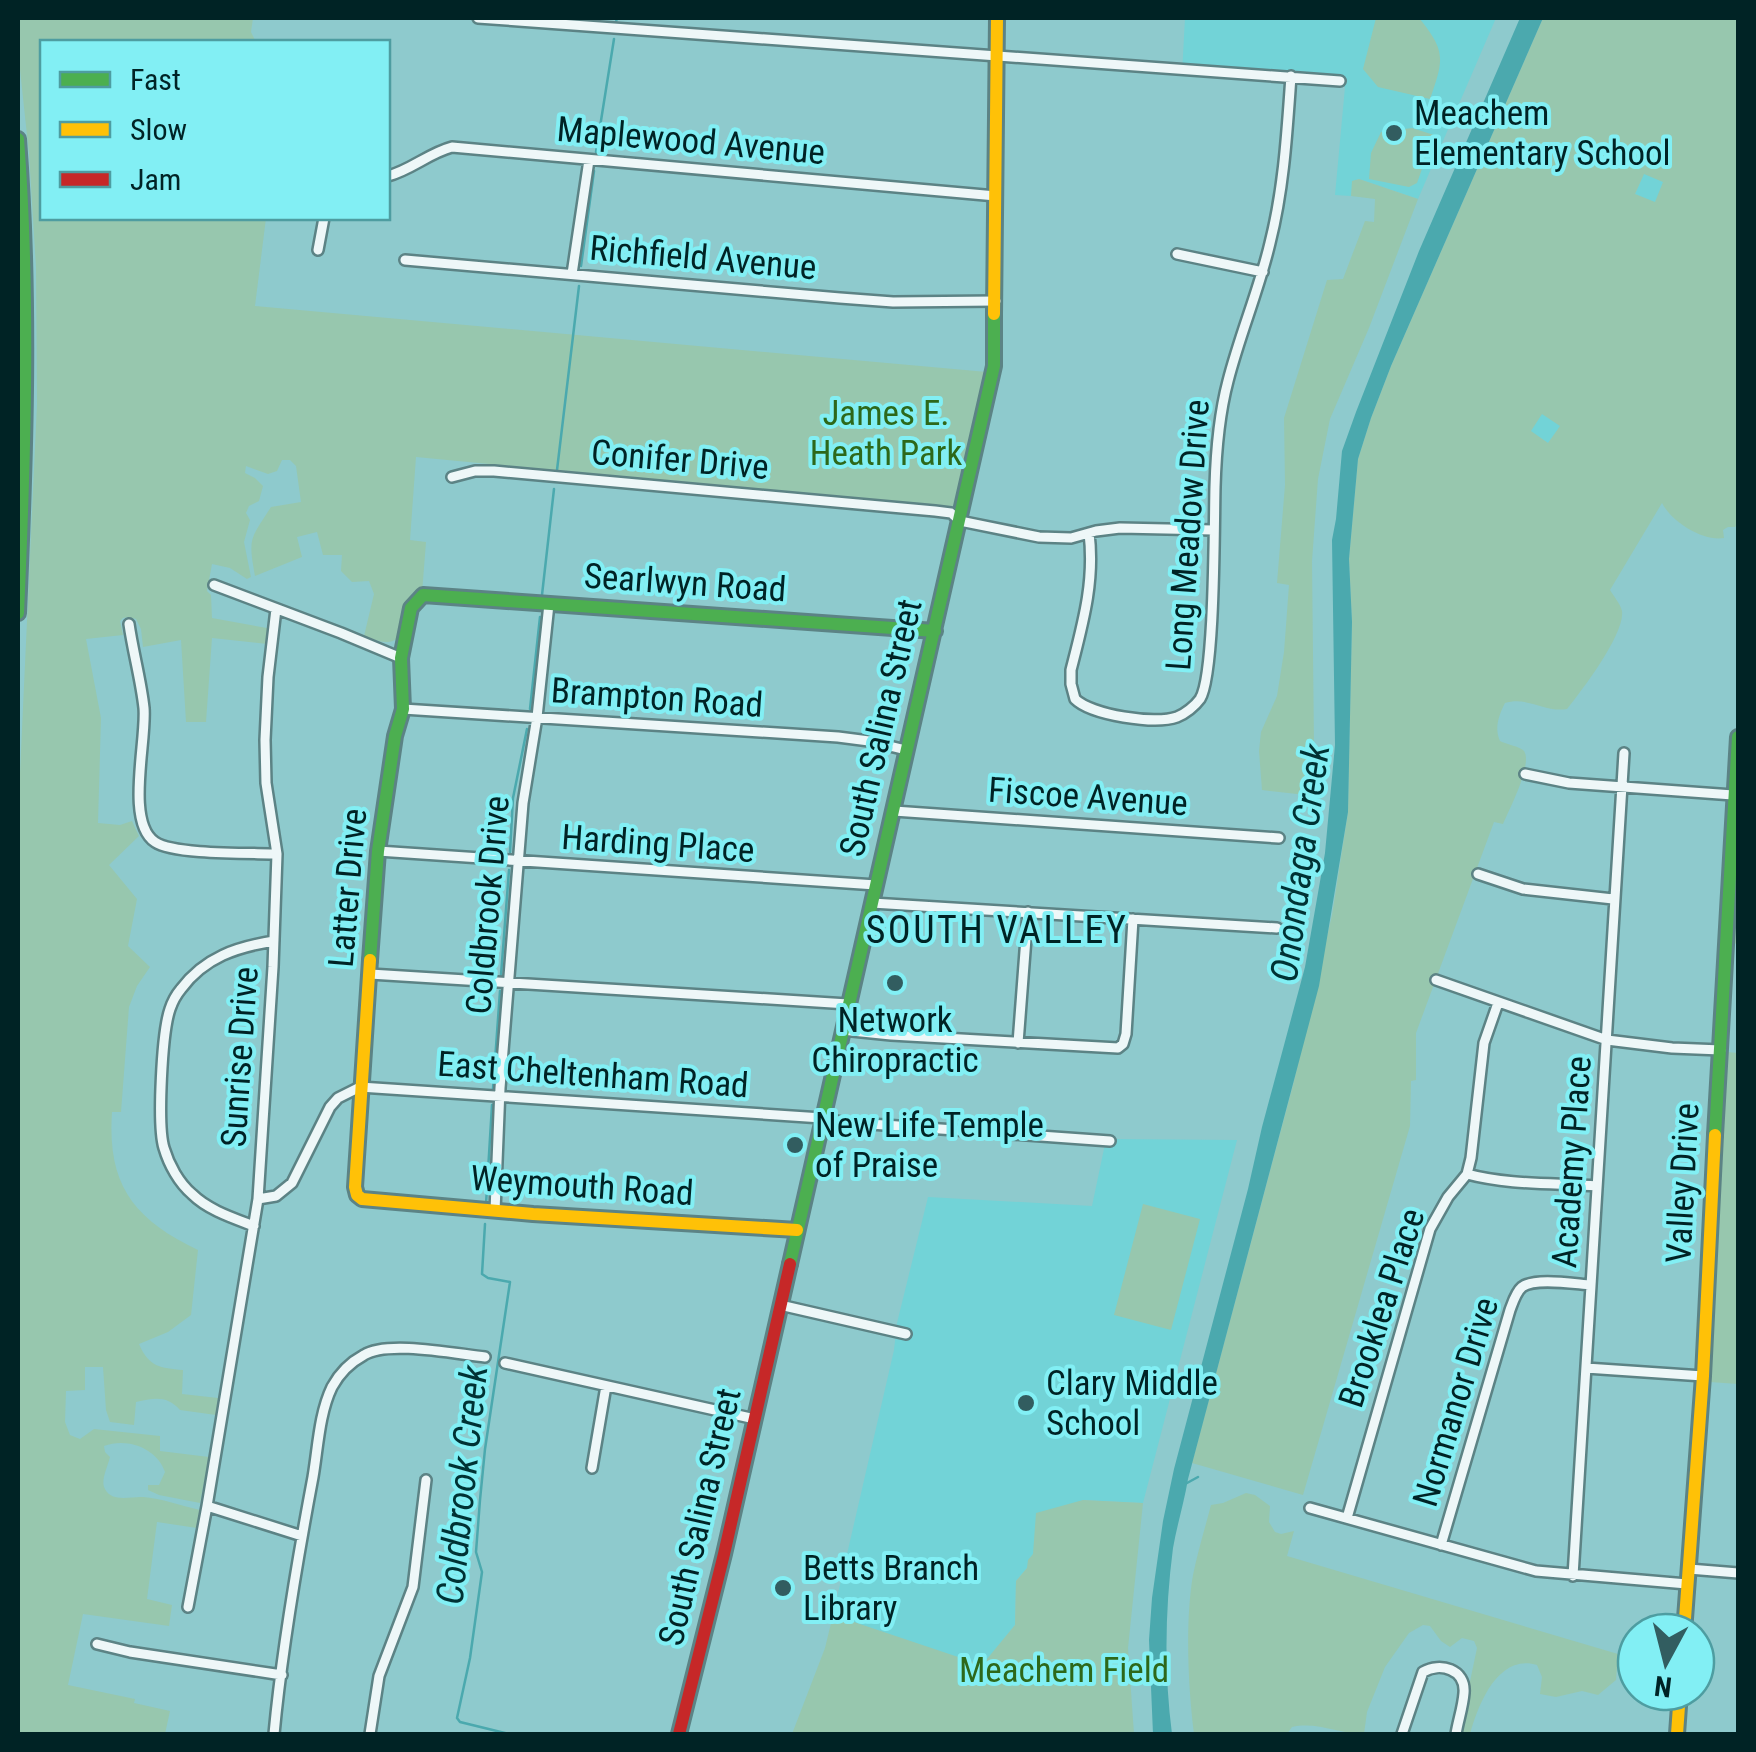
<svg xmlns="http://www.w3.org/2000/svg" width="1756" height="1752" font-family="'Roboto Condensed',sans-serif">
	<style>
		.built { fill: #72d3d7 }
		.green { fill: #97c7ae; fill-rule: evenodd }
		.water { fill: #4ba9ae }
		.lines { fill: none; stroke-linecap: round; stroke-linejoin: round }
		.stream { stroke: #4ba9ae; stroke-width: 2.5 }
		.street-casing { stroke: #5c8385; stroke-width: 14 }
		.fast-casing { stroke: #5c8385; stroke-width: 18 }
		.slow-casing { stroke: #5c8385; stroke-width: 18 }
		.jam-casing { stroke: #5c8385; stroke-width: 18 }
		.street { stroke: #eef7f8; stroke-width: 9 }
		.fast { stroke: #4caf50; stroke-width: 12 }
		.slow { stroke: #ffc107; stroke-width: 12 }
		.jam { stroke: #c62828; stroke-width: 12 }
		.poi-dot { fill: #325d60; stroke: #82eff4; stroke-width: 4 }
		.labels { text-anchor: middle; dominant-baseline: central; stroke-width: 8; stroke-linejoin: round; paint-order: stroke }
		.poi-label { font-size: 35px; fill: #002325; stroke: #82eff4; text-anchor: start }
		.street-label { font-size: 35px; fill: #002325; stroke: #82eff4 }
		.park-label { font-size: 35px; fill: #2d681a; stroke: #82eff4 }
		.water-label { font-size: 38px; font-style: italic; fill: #003234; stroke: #82eff4 }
		.neighbourhood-label { font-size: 38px; letter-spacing: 2.5px; fill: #002325; stroke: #82eff4 }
	</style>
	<rect width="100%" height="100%" fill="#8ecacd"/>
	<!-- built -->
	<path class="built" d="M1185,18H1496L1418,199L1359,179L1353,181L1351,196L1335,195L1345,87L1182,74Z
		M1644,173L1664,182L1655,203L1635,194Z
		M1542,413L1561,426L1548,443L1530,431Z
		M1114,1139L1237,1140L1143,1503L1083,1500L1033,1554L1027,1568L1016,1581L1015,1625L982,1666L833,1615L894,1350L897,1323L928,1197L1092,1206L1105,1144Z"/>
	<!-- green -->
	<path class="green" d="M18,18H253L251,32L256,42H42V218H266L255,306L987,372L957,504L948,508L416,457L410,540L426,542L422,593H412L401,635C390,647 378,641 364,636L374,594L369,581L352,582L341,571L342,555H323L317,532L297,537L302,557L255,576C248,537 250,540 271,507L301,502L296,466L290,460H282L277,471L268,474L246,466L245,473L255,478L263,486L259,501L249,506L246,513L250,520L244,542L251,577L247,579L230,568L212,564L207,591L211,595L212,618L267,628V644L212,638L206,722H186L181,640L143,647L141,629L136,619L129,617L123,618L120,621L123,635L86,639L101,718L98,823L120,825L132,821L139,836L109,865L137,899L128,946L150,967L137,986L129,1007L121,1112H112C107,1184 133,1219 198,1250L191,1315L168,1332L139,1344C149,1367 160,1368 183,1370L182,1394L218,1398L216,1415L180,1410C167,1395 154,1398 136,1402L134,1425L110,1422L106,1410L103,1367H85V1390L66,1391L65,1422L70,1435L80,1439L94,1429L160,1436V1451L209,1457L200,1503L159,1495L148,1490V1485H159L165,1472C157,1448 127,1437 104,1446L105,1452L110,1457C108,1466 100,1481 105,1489C112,1503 132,1496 143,1497C161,1498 182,1506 200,1510L197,1528L157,1522L147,1599L172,1605L169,1626L83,1614L68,1685L135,1699L134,1703L170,1711L165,1734H18V816L37,404L36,267L29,154L18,51Z
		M1376,18H1419C1446,51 1444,59 1430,99L1378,87L1363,69Z
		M1543,18H1738V500L1737,509L1738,523L1735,527H1728L1723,530L1724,538C1703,542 1671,521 1662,503L1610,590C1614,597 1620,603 1622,611C1625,634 1582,690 1567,709C1545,713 1528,696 1505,703C1499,715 1494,728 1500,741C1506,744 1521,747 1524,751C1533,764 1509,810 1503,824L1494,822L1416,1033V1080L1411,1081L1410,1126L1303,1495L1192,1463L1293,1085L1332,915L1348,812L1352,622L1349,559L1358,459L1371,418L1391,366ZM1644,174L1663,182L1655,202L1635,194ZM1542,414L1560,426L1548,443L1531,431Z
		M1412,128L1434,135L1417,183L1409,187L1369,179L1371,153L1381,132Z
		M1359,179L1418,199L1369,328L1330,419L1318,479L1312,561L1314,746L1306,795L1262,790L1259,751L1261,732L1277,696L1284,652L1289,585L1277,583L1285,485L1284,418L1327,280L1343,279L1365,221L1374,222L1375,199L1351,196L1352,181Z
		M1738,795V944L1731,943Z
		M1727,1052L1738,1053V1384L1710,1382Z
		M1143,1204L1200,1219L1171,1330L1114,1315Z
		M1246,1493L1255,1495L1270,1506L1269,1522L1275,1532L1281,1534L1294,1531L1287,1556L1618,1654L1616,1680L1598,1695L1582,1691L1556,1697L1540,1694L1542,1677L1537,1665C1498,1653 1478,1705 1470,1734H1459L1477,1648L1474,1641L1462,1638L1450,1647L1441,1641L1430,1626L1423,1625L1409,1633L1385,1667L1367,1712L1364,1734C1339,1734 1316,1721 1292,1727L1287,1734H1194C1188,1687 1185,1621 1193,1575C1198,1551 1205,1528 1211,1505L1223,1503Z
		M1083,1500L1143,1503L1128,1648L1134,1734H792L825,1648L833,1615L982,1665L1015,1625L1016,1581L1027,1568L1028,1560L1033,1554L1036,1513Z"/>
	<!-- water -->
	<path class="water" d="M1520,18H1543L1391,366L1371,418L1358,459L1349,559L1352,622L1348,812L1319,986L1188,1479C1184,1503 1177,1525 1173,1548C1165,1609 1164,1673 1172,1734H1153L1149,1640L1152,1598L1163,1521L1174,1469L1248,1189L1262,1127L1305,967L1325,853L1335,745L1332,540L1336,519L1342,451L1356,412L1419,251Z"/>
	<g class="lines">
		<!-- stream -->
		<path class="stream" d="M616,22L617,18
			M596,152L614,39
			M581,266L594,171
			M557,470L579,286
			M542,595L554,489
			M530,709L540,617
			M510,852L513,798L527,729
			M501,975L509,870
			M493,1089L500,991
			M486,1204L492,1105
			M485,1224L482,1274L488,1278L510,1282L485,1449L480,1500L476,1552L482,1572L470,1658L457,1718L460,1722L509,1734
			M1187,1483L1198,1477"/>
		<defs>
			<path id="street" d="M478,18L1340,81
				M388,176C411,170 429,153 452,147L996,196
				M318,250L324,218
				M1177,254L1263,272
				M405,260L840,298L893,302L996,301
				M572,274L589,160
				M452,477L475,471H494L935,511L951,513L960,521L1039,537L1071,538L1096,531L1120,528L1213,530
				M1089,533C1095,581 1083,623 1071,670V684L1075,699C1091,715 1155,725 1177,717C1185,714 1195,706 1200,699C1215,676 1214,523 1215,487C1216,451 1219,415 1228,381C1240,334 1259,290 1270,243C1284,188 1287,132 1291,76
				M214,585L341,633L401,658
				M129,624C133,652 141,680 144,708C147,740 125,822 155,842C174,855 251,853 277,854
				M403,709L838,737L869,741L906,750
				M1525,774L1569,783L1733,795
				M894,811L1279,838
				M378,851L876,885
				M1478,874L1523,889L1613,899
				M872,903L1277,928
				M370,974L848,1004
				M1436,980L1607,1040L1672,1048L1721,1050
				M842,1030L891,1035L1118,1048L1123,1044L1126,1034L1133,919
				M1018,1043L1028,912
				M1467,1174C1508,1185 1554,1183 1597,1186
				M258,1199L276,1196L292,1183L330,1107L338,1098L360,1087L822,1118L842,1122L1110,1141
				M495,1211L500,1088L523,803L537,717L549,604
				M254,1226C233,1218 208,1210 192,1194C179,1183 169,1165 164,1148C157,1125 162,1032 170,1009C172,1003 176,995 181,989C205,957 237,947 274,941
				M780,1305L906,1334
				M505,1363L755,1419
				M1586,1368L1703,1376
				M592,1468L606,1386
				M207,1506L302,1536
				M1310,1508L1536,1571L1687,1584
				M1347,1518L1430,1229L1448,1197L1467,1174L1471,1158L1484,1043L1498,1003
				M1441,1545L1510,1310C1513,1302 1516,1292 1522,1287C1535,1277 1575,1284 1591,1285
				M1689,1569L1738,1573
				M1573,1576L1624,753
				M188,1607L207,1506L258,1199L273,967L277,854L266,783L265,740L268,677L276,609
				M97,1644L130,1652L282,1675
				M274,1734C282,1648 297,1562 313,1477C318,1448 319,1414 332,1387C339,1374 351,1362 364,1355C387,1340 456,1354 485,1357
				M370,1734L379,1676L413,1587L426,1480
				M1402,1734L1423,1672C1440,1662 1466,1669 1464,1693C1463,1707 1458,1721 1456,1734"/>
			<path id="fast" d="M18,139C30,297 25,455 18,613
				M370,960L378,851L395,736L403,709L401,658L411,608L423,595L935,631
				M1715,1135L1738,737
				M790,1264L994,366V314"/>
			<path id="slow" d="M994,314L997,18
				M370,960L355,1187L357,1195L362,1199L533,1214L797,1230
				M1684,1632L1703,1376L1715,1135
				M1677,1734L1680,1692"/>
			<path id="jam" d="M679,1734L724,1554L790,1264"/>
		</defs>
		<!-- street casing -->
		<use href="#street" class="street-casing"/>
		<!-- fast casing -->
		<use href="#fast" class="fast-casing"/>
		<!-- slow casing -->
		<use href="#slow" class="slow-casing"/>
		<!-- jam casing -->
		<use href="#jam" class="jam-casing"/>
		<!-- street -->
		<use href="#street" class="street"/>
		<!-- fast -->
		<use href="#fast" class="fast"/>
		<!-- slow -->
		<use href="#slow" class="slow"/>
		<!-- jam -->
		<use href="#jam" class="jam"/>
	</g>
	<!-- markers -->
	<g class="poi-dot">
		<circle cx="1394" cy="133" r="10"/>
		<circle cx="895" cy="983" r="10"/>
		<circle cx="795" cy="1145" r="10"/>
		<circle cx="1026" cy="1403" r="10"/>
		<circle cx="783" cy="1588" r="10"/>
	</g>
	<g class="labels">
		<!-- poi labels -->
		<g class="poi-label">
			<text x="1414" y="113">Meachem<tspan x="1414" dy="40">Elementary School</tspan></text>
			<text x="895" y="1020" text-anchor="middle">Network<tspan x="895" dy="40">Chiropractic</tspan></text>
			<text x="815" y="1125">New Life Temple<tspan x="815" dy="40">of Praise</tspan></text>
			<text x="1046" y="1383">Clary Middle<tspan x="1046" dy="40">School</tspan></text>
			<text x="803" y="1568">Betts Branch<tspan x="803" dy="40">Library</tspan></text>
		</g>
		<!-- street labels -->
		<g class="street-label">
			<text transform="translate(691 141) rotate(5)">Maplewood Avenue</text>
			<text transform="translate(703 258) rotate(5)">Richfield Avenue</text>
			<text transform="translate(680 460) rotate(5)">Conifer Drive</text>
			<text transform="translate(1188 535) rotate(-86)">Long Meadow Drive</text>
			<text transform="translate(685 583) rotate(4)">Searlwyn Road</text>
			<text transform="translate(657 698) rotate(4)">Brampton Road</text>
			<text transform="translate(881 728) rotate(-77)">South Salina Street</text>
			<text transform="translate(1088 797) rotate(4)">Fiscoe Avenue</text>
			<text transform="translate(658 844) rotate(4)">Harding Place</text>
			<text transform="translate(348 888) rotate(-85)">Latter Drive</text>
			<text transform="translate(488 905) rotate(-85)">Coldbrook Drive</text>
			<text transform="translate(240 1057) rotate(-86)">Sunrise Drive</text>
			<text transform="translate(593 1075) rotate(4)">East Cheltenham Road</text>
			<text transform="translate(1572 1162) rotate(-86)">Academy Place</text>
			<text transform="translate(1683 1183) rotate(-87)">Valley Drive</text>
			<text transform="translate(582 1186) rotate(4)">Weymouth Road</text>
			<text transform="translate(1382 1308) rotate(-72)">Brooklea Place</text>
			<text transform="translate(1456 1402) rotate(-73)">Normanor Drive</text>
			<text transform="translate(700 1517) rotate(-77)">South Salina Street</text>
		</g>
		<!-- park labels -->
		<g class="park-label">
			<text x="886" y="413">James E.<tspan x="886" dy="40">Heath Park</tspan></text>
			<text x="1064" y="1670">Meachem Field</text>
		</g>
		<!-- water labels -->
		<g class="water-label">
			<text transform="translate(1300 863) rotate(-82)">Onondaga Creek</text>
			<text transform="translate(462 1485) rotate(-84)">Coldbrook Creek</text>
		</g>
		<!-- neighbourhood labels -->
		<g class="neighbourhood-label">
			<text x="997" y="930">SOUTH VALLEY</text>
		</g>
	</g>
	<!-- border -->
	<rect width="1756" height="1752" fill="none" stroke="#002325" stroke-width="40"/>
	<!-- legend -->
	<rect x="40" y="40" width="350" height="180" fill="#82eff4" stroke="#4e9da1" stroke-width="2.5"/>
	<rect x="60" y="72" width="50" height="15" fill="#4caf50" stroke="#4e9da1" stroke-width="2.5"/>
	<text x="130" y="90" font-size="30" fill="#002325">Fast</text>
	<rect x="60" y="122" width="50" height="15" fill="#ffc107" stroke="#4e9da1" stroke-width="2.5"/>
	<text x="130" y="140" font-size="30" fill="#002325">Slow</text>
	<rect x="60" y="172" width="50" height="15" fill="#c62828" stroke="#4e9da1" stroke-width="2.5"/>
	<text x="130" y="190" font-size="30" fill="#002325">Jam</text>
	<!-- north arrow -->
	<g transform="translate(1666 1662) rotate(187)"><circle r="48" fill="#82eff4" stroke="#4e9da1" stroke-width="2.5"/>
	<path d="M0-8L18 38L0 25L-18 38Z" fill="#325d60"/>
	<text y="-15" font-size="28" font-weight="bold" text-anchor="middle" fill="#002325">N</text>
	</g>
</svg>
